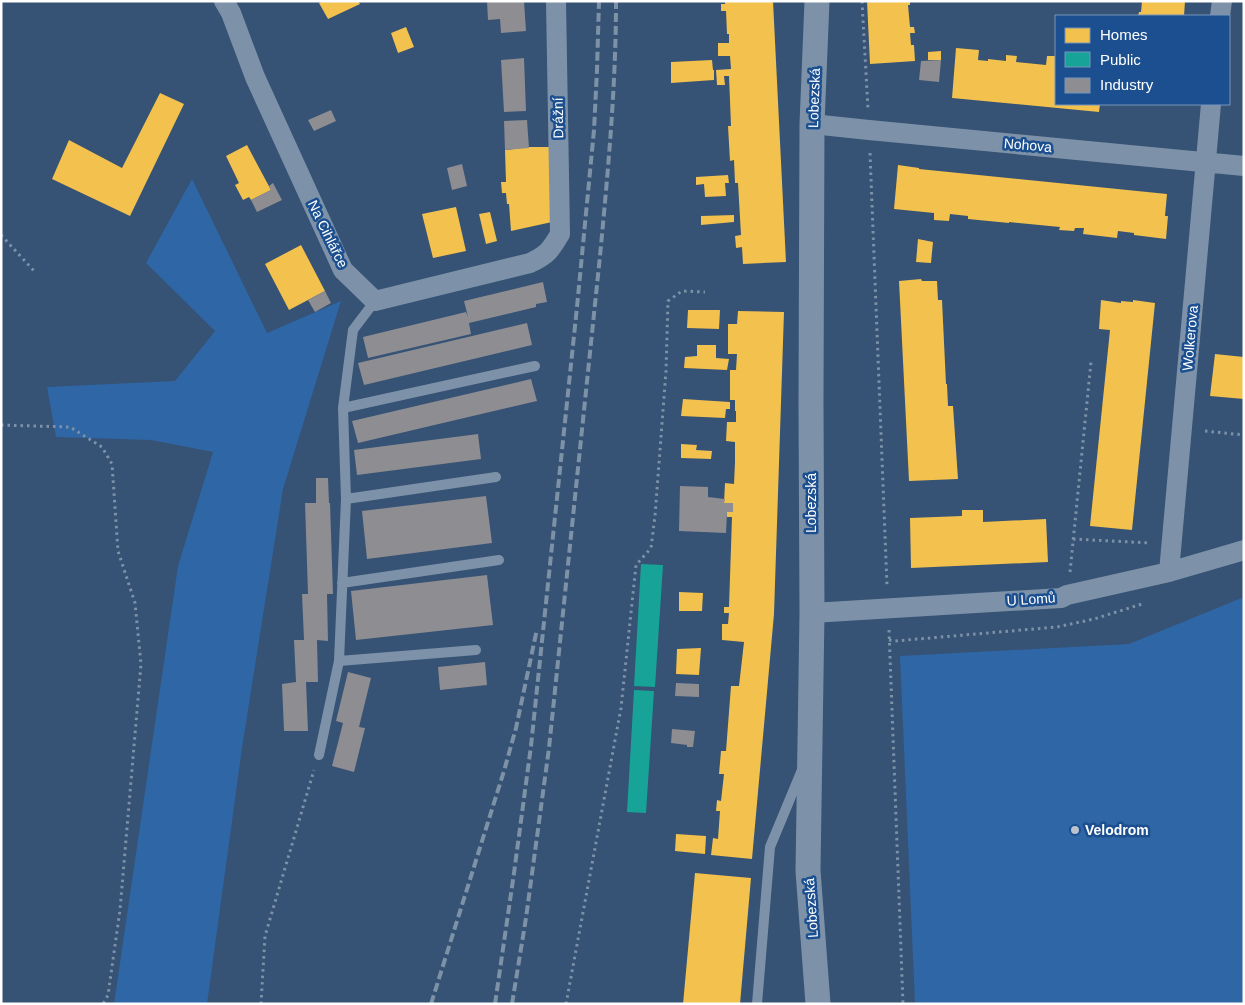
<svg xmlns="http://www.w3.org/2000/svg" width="1245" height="1005" font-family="Helvetica,sans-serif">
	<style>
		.green { fill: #2f66a5 }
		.homes { fill: #f2c14e }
		.public { fill: #17a398 }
		.industry { fill: #8d8d92 }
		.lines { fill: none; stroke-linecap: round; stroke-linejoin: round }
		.path { stroke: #7d92a8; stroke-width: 3; stroke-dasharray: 2.5 4; stroke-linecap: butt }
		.service { stroke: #7d92a8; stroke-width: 10 }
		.minor { stroke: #7d92a8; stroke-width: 20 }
		.tertiary { stroke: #7d92a8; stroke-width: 25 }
		.rail { stroke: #7e92a7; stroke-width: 4; stroke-dasharray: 9 4; stroke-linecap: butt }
		.poi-dot { fill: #b9c2ce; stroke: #1b4f8f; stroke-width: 2 }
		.labels { text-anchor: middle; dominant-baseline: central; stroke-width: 5; stroke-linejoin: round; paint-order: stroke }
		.street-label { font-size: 14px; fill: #fff; stroke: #1b4f8f }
		.poi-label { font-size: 14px; font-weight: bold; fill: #fff; stroke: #1b4f8f; text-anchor: start }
	</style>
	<rect width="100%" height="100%" fill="#365274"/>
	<!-- green -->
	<path class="green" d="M192,179L267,333L341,301L283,489L242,748L207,1004H114L178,566L213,452L151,440L56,437L47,387L175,381L215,331L146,263Z
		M1244,597V1004H915L900,656L1129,644Z"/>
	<!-- homes -->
	<path class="homes" d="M323,1H358L360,4L328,19L319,3Z
		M725,1H773L786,262L743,264L742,247L736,248L735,236L741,235L738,183H735L734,160L730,161L728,126H731L729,76H724L725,85H717L716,70L731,69L730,56H718V43H729V34H727L726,11H721V4H725Z
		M867,1H910V5H908L910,27H914L915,33H910L911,45H914L915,61L870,64Z
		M1142,1H1185L1184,16H1138L1139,12H1141Z
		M406,27L414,47L398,53L391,33Z
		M956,48L979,50L978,60L988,61V59L1006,61V55L1017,56L1016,62L1046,65L1047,56H1056V104H1100L1099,112L952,98Z
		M941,51V60H928V52Z
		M712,60L713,70H714V80L671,83V62Z
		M160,93L184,104L130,216L52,179L69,140L122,168Z
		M247,145L271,190L251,200L249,197L243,200L235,185L239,183L226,156Z
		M529,147H550L552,222L511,231L509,204H507L506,193H502L501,182H506L505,150Z
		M898,165L919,168V169L1167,194L1165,216H1168L1166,239L1134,235V233L1118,231L1117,238L1083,234L1084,228H1075L1074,231L1059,230L1060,227L1009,222V223L968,219V216L950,214L949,221L934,220V213L894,209Z
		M728,175L729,183H725L726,196L705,197L704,184L696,185V177Z
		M456,207L466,251L433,258L422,214Z
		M490,212L497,241L486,244L479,214Z
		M734,215V222L701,225V216Z
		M918,239L933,242L931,263L916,262Z
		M301,245L325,291L289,310L265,264Z
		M921,279L922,281H937L938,300H942L946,384H947L948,406H953L958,479L909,481L899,281Z
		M1101,300L1121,303V301L1133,302V300L1155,303L1132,530L1090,526L1110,330L1099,329Z
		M688,310H720L719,329L687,328Z
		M738,311L784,312L774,614L752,859L711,855L713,838L718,839L720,811H716L717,800L721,801L724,774H719L721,751H726L731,686H739L744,642L722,640V624H728L729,613H724V607H729L732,517H727V512H733V503H724L725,483L734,484L735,462V442L726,441L727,422H736V411H735V400H730V370H736L737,354H728V324H737Z
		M697,345H716V358L729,359L727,370L684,368L685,357L697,356Z
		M1215,354L1244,357V399L1210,396Z
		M683,399L730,402V409H726L725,418L681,416Z
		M681,444L697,445L696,450L712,451L711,459L681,458Z
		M962,510H983V522L1046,519L1048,562L911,568L910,518L962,516Z
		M679,592L703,593L702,611H679Z
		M701,648L699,675L676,674L677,649Z
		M676,834L706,836L705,854L675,851Z
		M695,873L751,878L740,1004H683Z"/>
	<!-- public -->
	<path class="public" d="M641,564L663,565L655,687L634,686Z
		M634,690L654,691L646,813L627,812Z"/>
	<!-- industry -->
	<path class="industry" d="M487,1H524L526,31L501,33L500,19L488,20Z
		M524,58L526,111L504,112L501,60Z
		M941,60L939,82L919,80L921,61Z
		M331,110L336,121L314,131L308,120Z
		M527,120L529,148L505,150L504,121Z
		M462,164L467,186L452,190L447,168Z
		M273,183L282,200L257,212L251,200L271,190L269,186Z
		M543,282L547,302L536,304V307L469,323L471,334L368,358L363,337L466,312L468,317L464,301Z
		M325,291L331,303L315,312L308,300Z
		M527,323L532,345L364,385L358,363Z
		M531,379L537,401L358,443L352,421Z
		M478,434L481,459L357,475L354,450Z
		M316,478H328L329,503H330L333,594H327L328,641L317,640L318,682H306L308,731H284L282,684L296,682L294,640H304L302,594H308L305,503H316Z
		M680,486L708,487V497L725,499L724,503H733V512H727L726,533L679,531Z
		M486,496L492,543L367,559L362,511Z
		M487,575L493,625L356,640L351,591Z
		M485,662L487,685L440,690L438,667Z
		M348,672L371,678L359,727L365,728L354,772L332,766L343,723L336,721Z
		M676,683L699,684V697L675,696Z
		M672,729L695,731L693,747H687V745L671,743Z"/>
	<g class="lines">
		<!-- path -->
		<path class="path" d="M862,1L868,109
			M870,153L887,586
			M1,235L36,273
			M1,425L70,427L102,447L112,464L118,551L135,603L141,664L120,910L108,995L103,1004
			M1205,431L1244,435
			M1073,539L1150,543
			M1070,572L1091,362
			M889,630L903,1004
			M889,640L895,641L1057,627L1094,619L1142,604
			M261,1004L265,936L314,770
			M566,1004L621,708L636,565L651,548L655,516L666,371L668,301L682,291L705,292"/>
		<!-- service -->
		<path class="service" d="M343,408L535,366
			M346,499L496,477
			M342,583L499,560
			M339,661L476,650
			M319,755L339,661L346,499L343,408L353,330L375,301
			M757,1004L770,847L802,770"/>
		<!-- minor -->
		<path class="minor" d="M224,1L231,13L255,77L343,270L375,301L530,263C547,255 550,251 560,234L556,1
			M1220,16L1222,1
			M812,124L869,130L1244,166
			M1169,572L1211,104
			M812,613L1061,598L1067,595L1169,572L1244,550"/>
		<!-- tertiary -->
		<path class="tertiary" d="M817,1L812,124L811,403L812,613L808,871L818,1004"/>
		<!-- rail -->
		<path class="rail" d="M431,1004L504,771L516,728L537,629
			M495,1004L514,873L531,746L577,307L594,130L597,70L599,1
			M512,1004L526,918L549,748L600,256C608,171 616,86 616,1"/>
	</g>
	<!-- markers -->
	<circle class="poi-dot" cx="1075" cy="830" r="5"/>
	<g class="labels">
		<!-- street labels -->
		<g class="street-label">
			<text transform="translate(814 98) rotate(-88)">Lobezská</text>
			<text transform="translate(558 118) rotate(-91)">Drážní</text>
			<text transform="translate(1028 145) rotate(5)">Nohova</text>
			<text transform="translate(328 234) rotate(64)">Na Cihlářce</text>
			<text transform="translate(1190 338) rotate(-85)">Wolkerova</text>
			<text transform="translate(811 503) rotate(-90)">Lobezská</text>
			<text transform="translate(1031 599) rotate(-4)">U Lomů</text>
			<text transform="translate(811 908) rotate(-94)">Lobezská</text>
		</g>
		<!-- poi labels -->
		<g class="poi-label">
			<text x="1085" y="830">Velodrom</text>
		</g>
	</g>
	<!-- border -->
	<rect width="1245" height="1005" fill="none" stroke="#ffffff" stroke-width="5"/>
	<!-- legend -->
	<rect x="1055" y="15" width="175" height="90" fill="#1b4f8f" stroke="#7695bc"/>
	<rect x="1065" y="28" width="25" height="15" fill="#f2c14e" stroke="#7695bc"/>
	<text x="1100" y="40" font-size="15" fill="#ffffff">Homes</text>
	<rect x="1065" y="52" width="25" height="15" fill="#17a398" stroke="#7695bc"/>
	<text x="1100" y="65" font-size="15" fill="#ffffff">Public</text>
	<rect x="1065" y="78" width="25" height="15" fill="#8d8d92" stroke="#7695bc"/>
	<text x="1100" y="90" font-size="15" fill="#ffffff">Industry</text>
</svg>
